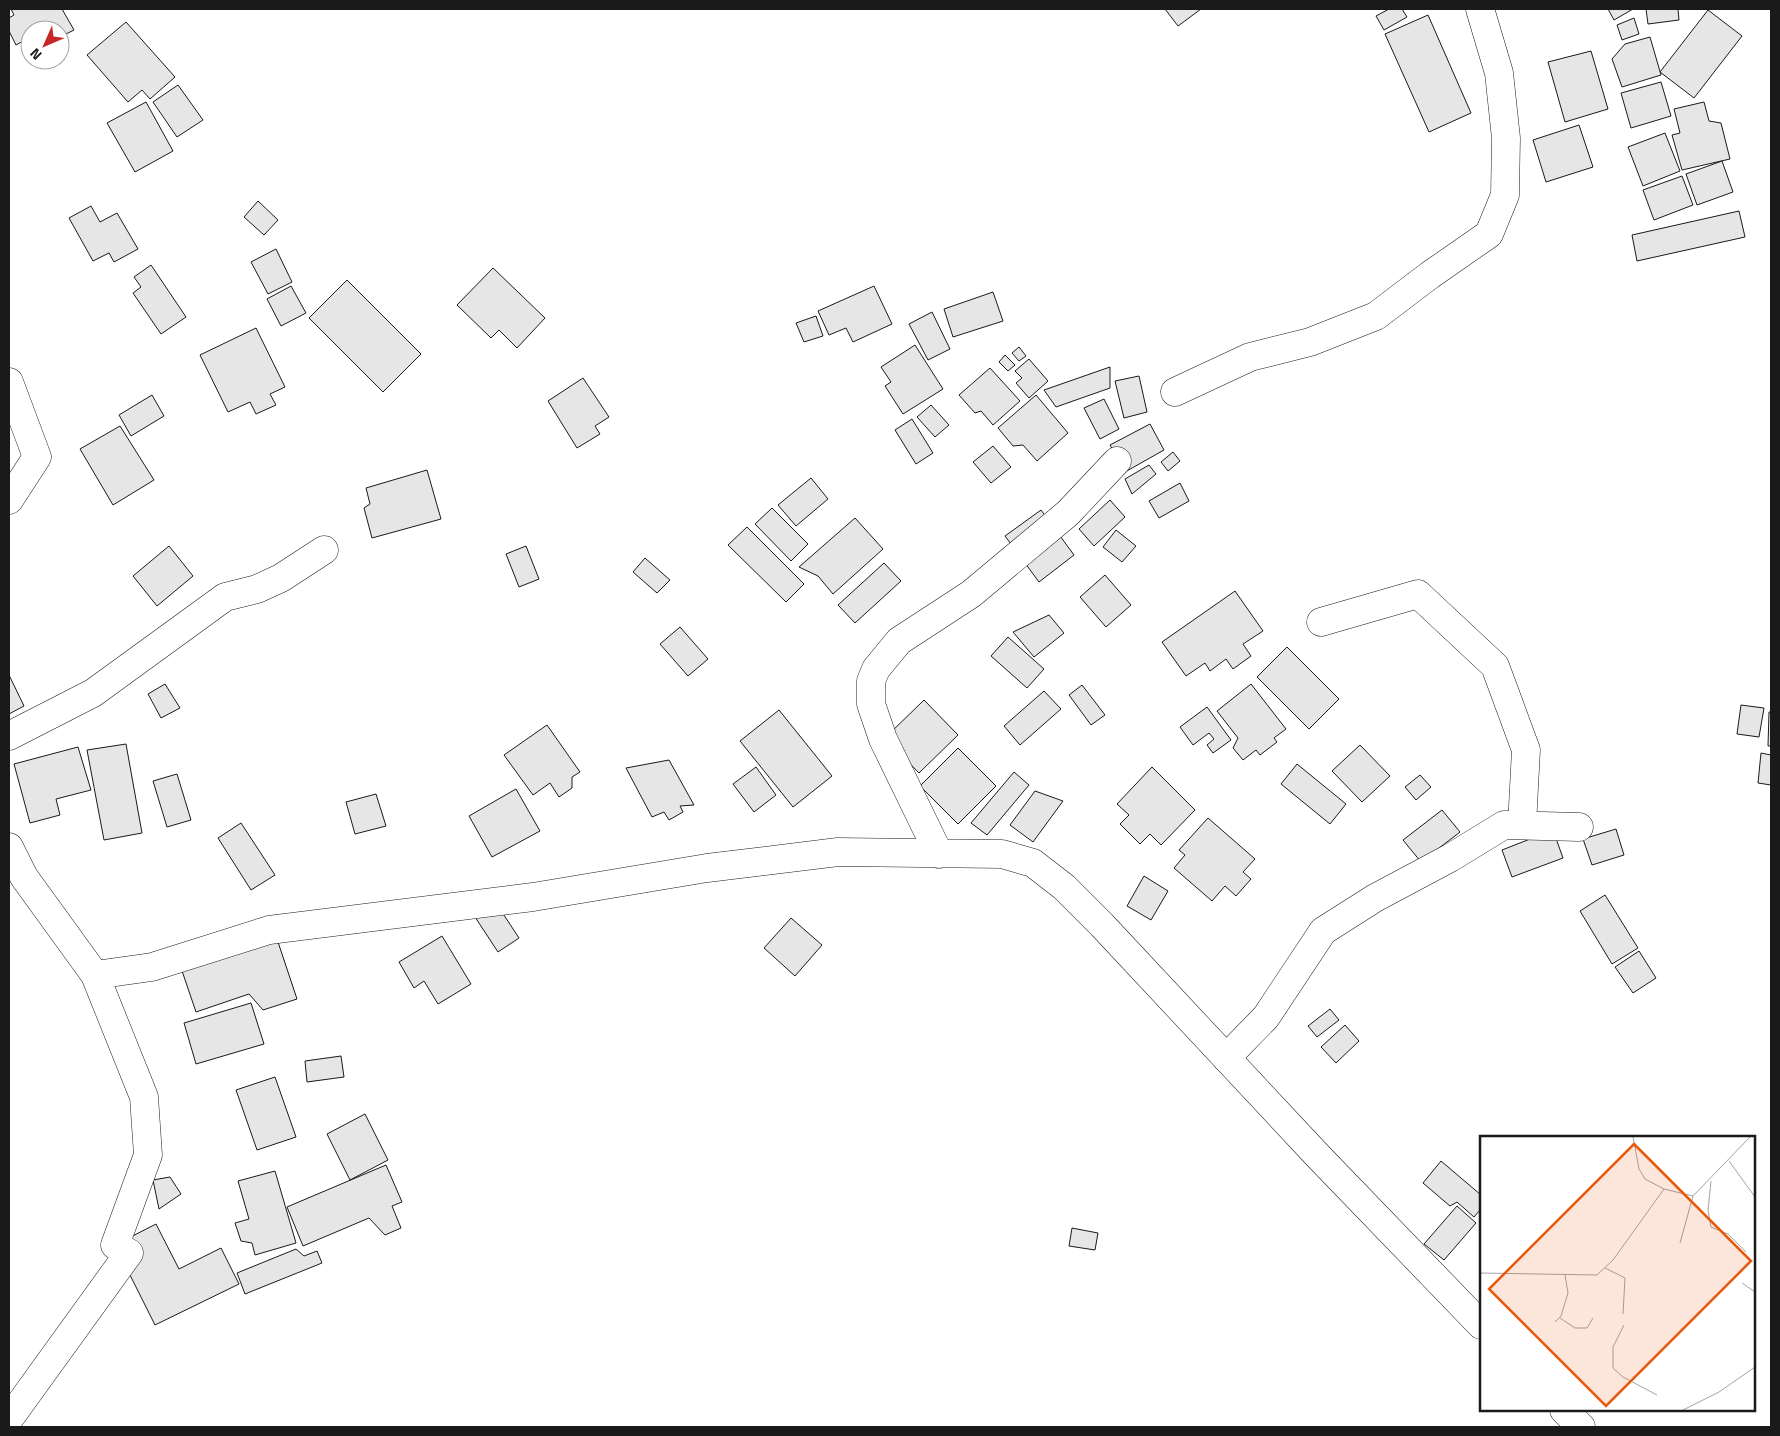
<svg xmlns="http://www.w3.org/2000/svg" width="1780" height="1436" font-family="'Titillium Web',sans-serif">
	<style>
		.building { fill: #e6e6e6; stroke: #1a1a1a }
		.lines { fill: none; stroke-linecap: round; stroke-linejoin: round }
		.minor-casing { stroke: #1a1a1a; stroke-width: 29 }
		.minor { stroke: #fff; stroke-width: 28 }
		.inset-road { fill: none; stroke: #a3a3a3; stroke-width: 1 }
		.view { fill: #e8590c; fill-opacity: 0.15; stroke: #e8590c; stroke-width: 2.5 }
		.inset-edge { fill: none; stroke: #1a1a1a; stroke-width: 2.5 }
	</style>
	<rect width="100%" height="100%" fill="#fff"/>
	<!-- building -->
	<path class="building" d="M11,9H62L74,30L60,37V30H30V49L25,40L16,45L9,31V18L14,15Z
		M1165,9H1201L1178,26Z
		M1389,9H1402L1407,17L1384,30L1376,16Z
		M1608,9H1633L1614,20Z
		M1646,9H1678L1679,20L1648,24Z
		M1708,10L1742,36L1694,98L1660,72Z
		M1428,15L1471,113L1429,132L1385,34Z
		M1634,18L1639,34L1622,40L1617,25Z
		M126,22L175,77L150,99L142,90L128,102L87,55Z
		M1650,37L1661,75L1622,87L1612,59L1625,44Z
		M1591,51L1608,109L1565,122L1548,62Z
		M1661,82L1671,116L1631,128L1621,93Z
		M178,85L203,120L177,137L153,102Z
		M146,102L173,151L135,172L107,123Z
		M1704,102L1709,121L1721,123L1730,159L1682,170L1672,135L1680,133L1674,109Z
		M1579,125L1593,167L1546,182L1533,140Z
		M1665,133L1680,171L1643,186L1628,147Z
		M1722,161L1733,192L1697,205L1686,174Z
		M1682,176L1693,205L1654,220L1643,190Z
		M258,201L278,220L264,235L244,217Z
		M91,206L100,222L117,213L138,249L114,262L109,253L93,261L69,218Z
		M1739,211L1745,237L1637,261L1632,235Z
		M276,249L292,282L268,294L251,262Z
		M151,265L186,317L161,334L133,293L141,287L134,277Z
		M493,268L545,318L517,348L499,330L491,338L457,305Z
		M347,280L421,354L383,392L309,318Z
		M291,286L306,313L281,326L267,299Z
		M874,286L892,324L853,342L846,328L829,335L818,311Z
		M993,292L1003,321L953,337L944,309Z
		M932,312L950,349L928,360L909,324Z
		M816,316L823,336L804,342L796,323Z
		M256,328L285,387L270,394L276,405L256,414L250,402L228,412L200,355Z
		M915,345L943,389L903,414L885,386L891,382L881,367Z
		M1019,347L1026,356L1019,361L1012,353Z
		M1005,355L1015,365L1008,371L999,362Z
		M1029,359L1048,381L1029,398L1016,383L1022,378L1015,371Z
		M1110,367V388L1056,407L1044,390Z
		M990,368L1020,401L993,425L981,411L975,413L959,395Z
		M1139,376L1147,412L1124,418L1115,381Z
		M583,378L609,417L595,426L600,434L577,448L548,401Z
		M152,395L164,416L131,436L119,415Z
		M1036,395L1068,433L1037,461L1023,445L1013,446L998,428Z
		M1104,399L1119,429L1100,439L1084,408Z
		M931,405L949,425L935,437L917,417Z
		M912,419L933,453L916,464L895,430Z
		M1150,424L1164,450L1125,472L1110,445Z
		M120,426L154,480L113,505L80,449Z
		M993,446L1011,467L991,483L973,462Z
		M1173,452L1180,461L1168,471L1161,462Z
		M1149,465L1156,474L1132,494L1125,479Z
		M427,470L441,519L372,538L364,508L370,504L366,488Z
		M811,478L828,499L796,526L778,505Z
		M1180,483L1189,501L1159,518L1149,501Z
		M1110,500L1125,517L1094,546L1079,529Z
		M772,508L808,544L791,561L755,524Z
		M1041,510L1074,555L1039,582L1005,536Z
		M855,518L883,549L833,594L818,576L799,567Z
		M747,527L804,584L786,602L728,545Z
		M1116,530L1136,546L1122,562L1103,547Z
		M169,546L193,576L157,606L133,576Z
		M526,546L539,579L519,587L506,554Z
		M645,558L670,580L657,593L633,572Z
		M884,563L901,581L855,623L838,605Z
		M1105,575L1131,605L1106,627L1080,597Z
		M1235,591L1263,631L1243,644L1251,656L1233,669L1226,659L1210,671L1205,663L1186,676L1162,642Z
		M1049,615L1064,633L1034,657L1013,632Z
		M680,627L708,659L688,676L660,644Z
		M1008,637L1044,669L1027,688L991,656Z
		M1287,647L1339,699L1309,729L1257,677Z
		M9,675L24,706L9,714Z
		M165,684L180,708L161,718L148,694Z
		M1251,684L1286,729L1274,738L1277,742L1260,755L1256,750L1243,760L1233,748L1238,738L1217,711Z
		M1082,685L1105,715L1091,725L1069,695Z
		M1044,691L1061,709L1020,745L1004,726Z
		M924,700L958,735L919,773L885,738Z
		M1741,705L1764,708L1759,737L1737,734Z
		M1207,707L1231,740L1213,753L1207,745L1214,739L1209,733L1193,745L1180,727Z
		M779,710L832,776L793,807L740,741Z
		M1769,712H1771V746H1768Z
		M547,725L580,772L572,777V788L559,797L550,783L533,795L504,755Z
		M126,744L142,833L104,840L87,750Z
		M1360,745L1390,776L1362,802L1332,771Z
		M78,747L91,790L56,799L60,815L30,823L14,764Z
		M958,748L996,786L958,824L920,786Z
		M1761,753L1771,755V785L1758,783Z
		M669,760L694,805L680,806L683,812L669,820L664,812L652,817L626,768Z
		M1297,764L1346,804L1330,824L1281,784Z
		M756,767L776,795L754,812L733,784Z
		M1152,767L1195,810L1161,845L1150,834L1140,844L1120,824L1129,815L1117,804Z
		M1014,772L1029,785L987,835L971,823Z
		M177,774L191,820L167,827L153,781Z
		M1420,775L1431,787L1416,800L1405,787Z
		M516,789L540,831L492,857L469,816Z
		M1035,791L1063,801L1033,842L1010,825Z
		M376,794L386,826L355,834L346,802Z
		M1442,810L1460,832L1421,862L1403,840Z
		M1208,818L1255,859L1243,872L1251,879L1236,896L1225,886L1212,901L1174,868L1185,855L1179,850Z
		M241,823L275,875L251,890L218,838Z
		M1616,829L1624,855L1592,865L1583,839Z
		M1553,830L1563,858L1512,877L1502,850Z
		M1144,876L1168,891L1151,920L1127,906Z
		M1605,895L1638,948L1612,964L1580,911Z
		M496,903L519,938L498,952L475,917Z
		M791,918L822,945L795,976L764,948Z
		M275,933L297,999L263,1010L249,994L196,1012L180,965Z
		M442,936L471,984L438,1004L424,981L414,988L399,962Z
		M1639,951L1656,978L1633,993L1615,967Z
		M251,1003L264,1044L196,1064L184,1023Z
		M1330,1009L1339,1020L1317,1037L1308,1026Z
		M1345,1025L1359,1041L1336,1063L1321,1047Z
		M341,1056L344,1077L307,1082L305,1061Z
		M275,1077L296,1137L257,1150L236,1090Z
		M365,1114L388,1160L350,1180L327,1134Z
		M1441,1161L1481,1195V1209L1474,1217L1457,1202L1450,1206L1423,1183Z
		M386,1165L402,1202L392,1206L401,1228L385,1235L369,1218L303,1246L287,1207Z
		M275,1171L296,1243L255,1255L252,1243L241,1241L235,1223L249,1219L238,1181Z
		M170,1177L181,1194L159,1209L153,1180Z
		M1457,1206L1476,1223L1444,1260L1424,1244Z
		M156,1224L179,1269L221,1248L239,1284L155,1325L115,1245Z
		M1072,1228L1098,1233L1095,1250L1069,1246Z
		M296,1249L304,1256L317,1251L322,1263L245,1294L237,1273Z"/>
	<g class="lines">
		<defs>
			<path id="minor" d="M9,382L37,457L9,500
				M1175,392L1250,357L1310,342L1376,316L1430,275L1489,234L1505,195L1506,138L1499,73L1480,9
				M1321,622L1418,594L1495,666L1526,750L1522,825
				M9,736L93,693L225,597L257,589L281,578L324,550
				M9,847L24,877L95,975L144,1097L148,1155L115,1245L129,1253L9,1419
				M939,854L883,739L871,704V681L876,669L899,641L971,594L1068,513L1117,461
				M95,975L152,967L269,930L533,897L707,868L838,852L1002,854L1033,863L1064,887L1102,925L1318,1156L1481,1325
				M1226,1058L1266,1017L1323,931L1375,898L1450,858L1504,825L1579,827
				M1564,1410L1581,1427"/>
		</defs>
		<!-- minor casing -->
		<use href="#minor" class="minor-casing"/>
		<!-- minor -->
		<use href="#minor" class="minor"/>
	</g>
	<!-- overview -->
	<g transform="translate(1480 1136)">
		<rect width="275" height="275" fill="#fff"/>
		<path class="inset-road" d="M153,1L159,33L165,43L184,53L213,60M249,25L275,61M231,45L228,74L231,91L248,98L266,116M200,107L213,60L270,1M125,132L145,142L143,178M0,137L117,139L133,124L184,53M262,147L275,156M80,182L95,192H107L113,182M75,186L81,180L88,157L85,139M144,189L133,211V232L143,241L177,259M203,274L239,256L275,231"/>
		<path class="view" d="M154,8L271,125L126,270L9,153Z"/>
		<rect width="275" height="275" class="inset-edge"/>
	</g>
	<!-- border -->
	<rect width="1780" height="1436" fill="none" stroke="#1a1a1a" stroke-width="20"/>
	<!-- north arrow -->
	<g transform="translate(45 45) rotate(225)"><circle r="24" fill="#ffffff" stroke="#a3a3a3"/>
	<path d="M0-4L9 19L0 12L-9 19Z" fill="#c62828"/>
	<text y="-8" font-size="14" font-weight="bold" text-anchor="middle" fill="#1a1a1a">N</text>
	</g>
</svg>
